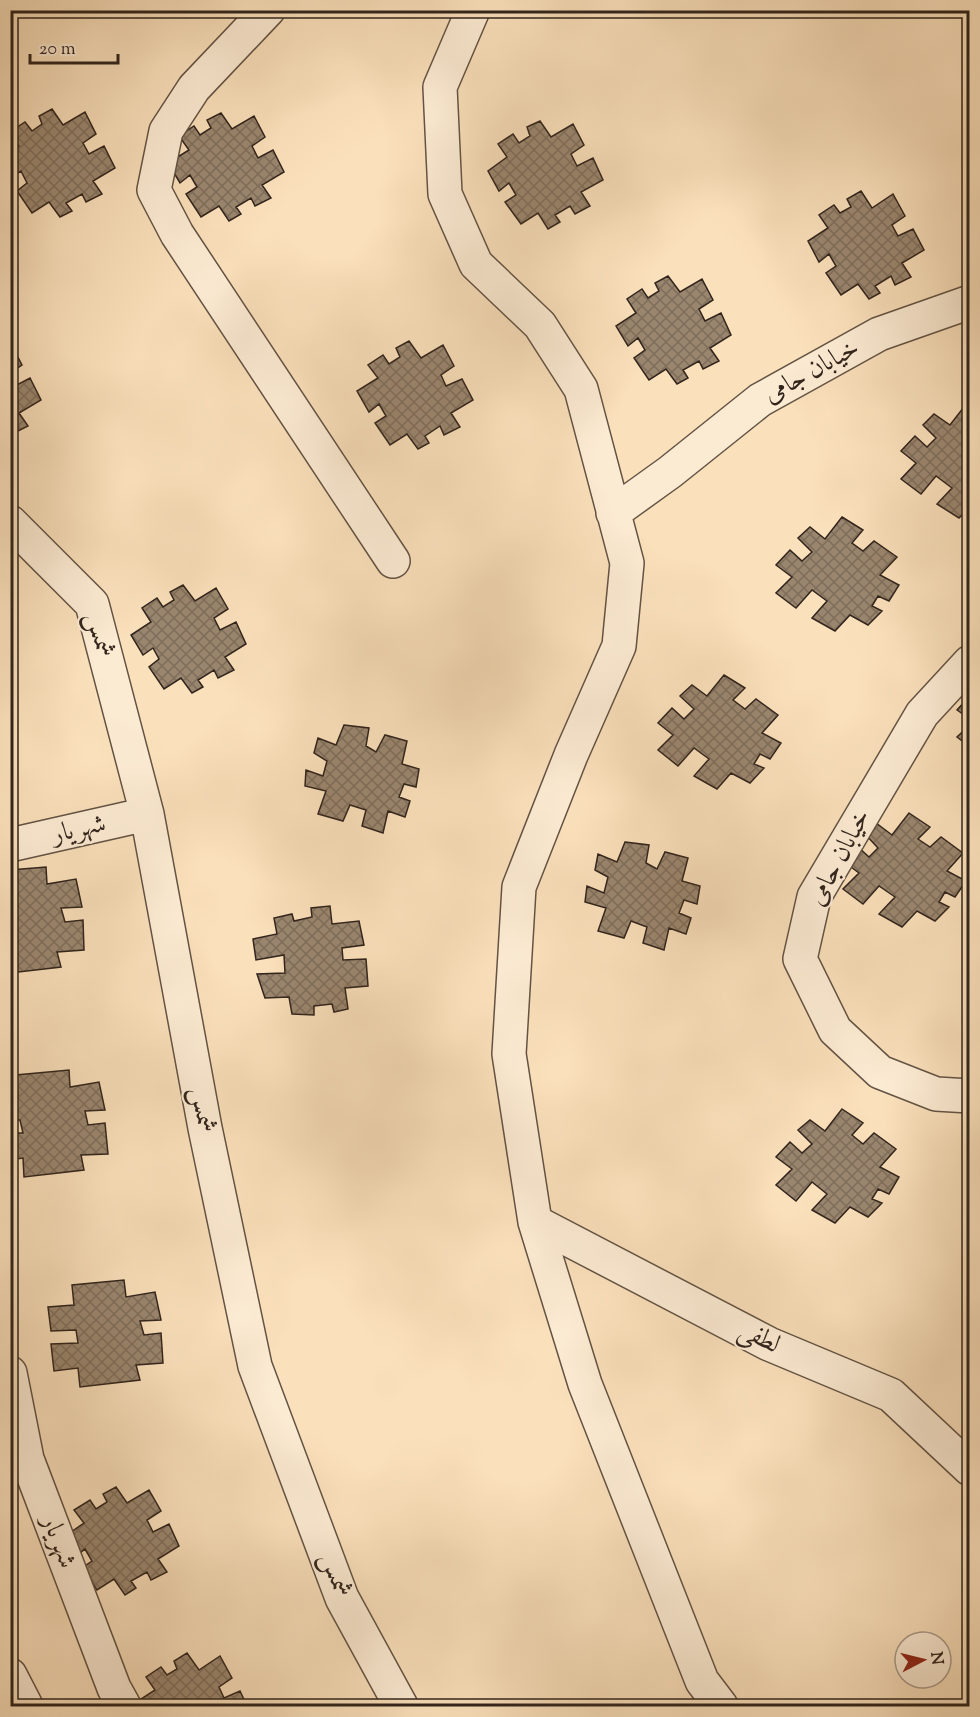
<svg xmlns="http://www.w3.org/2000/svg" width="980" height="1717" font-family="'Sorts Mill Goudy',Amiri,serif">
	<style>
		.building { fill: url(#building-cross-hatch); stroke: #31241c; stroke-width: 1.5 }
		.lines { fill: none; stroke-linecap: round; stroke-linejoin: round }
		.minor-casing { stroke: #635344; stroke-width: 36 }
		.minor { stroke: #fcebd3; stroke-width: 33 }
		.labels { text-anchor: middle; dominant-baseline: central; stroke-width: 4.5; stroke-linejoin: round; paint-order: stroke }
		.street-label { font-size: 26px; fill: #31241c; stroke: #fcebd3 }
	</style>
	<defs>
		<pattern id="building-cross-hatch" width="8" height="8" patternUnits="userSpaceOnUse" patternTransform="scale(1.5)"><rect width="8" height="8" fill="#9a866f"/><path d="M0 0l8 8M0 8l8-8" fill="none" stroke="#7e6d5a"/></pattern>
	</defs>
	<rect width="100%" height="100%" fill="#fae0bb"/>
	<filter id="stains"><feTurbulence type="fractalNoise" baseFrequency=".00333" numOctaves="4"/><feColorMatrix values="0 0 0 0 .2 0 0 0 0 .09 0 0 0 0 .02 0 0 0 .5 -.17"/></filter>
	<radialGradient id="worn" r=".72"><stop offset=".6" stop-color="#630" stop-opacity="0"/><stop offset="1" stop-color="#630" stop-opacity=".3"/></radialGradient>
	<!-- building -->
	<path class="building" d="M52,109L63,125L85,112L96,134L83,143L89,154L104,146L115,168L93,181L102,194L86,202L82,194L66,203L72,211L60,217L49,202L32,213L17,191L27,183L21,171L10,178V152L19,146L10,132L25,122L32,131L42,124L39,116Z
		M221,113L232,129L254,116L265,137L252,146L258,158L273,150L284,172L262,185L271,198L255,206L251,198L236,207L241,214L229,221L219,206L201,217L186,194L197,187L190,175L180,183L168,163L189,150L179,136L194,126L200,135L211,128L207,120Z
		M540,121L551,137L573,124L584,145L571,154L577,166L593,158L603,180L581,192L590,206L575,214L570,206L555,215L560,222L548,229L538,213L521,224L505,202L516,195L509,183L499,191L488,171L507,157L498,144L513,134L519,143L530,136L527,127Z
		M861,191L872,208L893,194L905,216L892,225L898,236L913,229L924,250L902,263L911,277L895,285L891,276L875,286L880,293L869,299L858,284L841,295L826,273L836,266L829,254L819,262L808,241L828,228L819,215L834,205L840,213L851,207L847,199Z
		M668,276L680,292L702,279L713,300L699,309L705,321L721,313L731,335L710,348L719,361L703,369L699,361L683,370L688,378L677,384L666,369L649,380L634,358L645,350L638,338L628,346L616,326L636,313L627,299L642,289L648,298L659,291L655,283Z
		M409,341L421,358L443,345L454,366L441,375L446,386L462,379L473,400L451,413L460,427L444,435L440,426L425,436L429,443L418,449L407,434L390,445L375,423L386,416L379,404L369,412L357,391L378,378L368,365L383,355L389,364L400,357L396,348Z
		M11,344L22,365L10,373V344Z
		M10,378L15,386L30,378L41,400L19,413L28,426L12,434L10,430Z
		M967,403L970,405V507L959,518L937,504L952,488L936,476L921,494L901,479L916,463L901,451L915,436L927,447L936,438L923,425L934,414L950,425Z
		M842,517L863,530L852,543L863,551L874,541L897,557L880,575L899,585L889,601L878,596L872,606L882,611L868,625L850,615L835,631L812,618L827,601L812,590L796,608L776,593L792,577L776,565L790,550L802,561L812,552L798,538L810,527L825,539Z
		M183,585L195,601L216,588L228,609L214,618L220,630L236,622L246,644L225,657L234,670L218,678L214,670L198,680L203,687L192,693L181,678L164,689L149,667L159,659L153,648L143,655L131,635L151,622L142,608L157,598L163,607L174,600L170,592Z
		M724,675L745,688L733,700L745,709L756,699L778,715L762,733L781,743L770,759L760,754L754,764L764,768L750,783L731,773L717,789L694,776L709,759L694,748L678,766L658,750L673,735L658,723L672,708L684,719L694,709L680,696L692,685L707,696Z
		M970,696V719L957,710Z
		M344,725L369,728L366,746L376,752L385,735L407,741L402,764L419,769L416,787L404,784L399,797L410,801L405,817L388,811L383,833L362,826L366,810L350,805L343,821L318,814L326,791L305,786L306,770L323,776L327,761L314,753L318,738L336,745Z
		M970,725V747L957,737Z
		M909,813L930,827L918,839L930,847L941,837L963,853L947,871L966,881L955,897L945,892L939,902L949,907L935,921L917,911L902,927L879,914L895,897L879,886L863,904L843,889L859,873L843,861L857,846L869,857L878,848L865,834L876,823L892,835Z
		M625,842L649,845L646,863L657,869L665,852L688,858L682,881L700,886L697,904L684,900L679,913L691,918L686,934L669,928L664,950L643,943L647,927L631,921L624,938L598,931L606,908L585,902L587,886L604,893L608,877L595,870L598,854L617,862Z
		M46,867L47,884L76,879L82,907L61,908L65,922L83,920L84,950L57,952L61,967L10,973V870Z
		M330,906L332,924L359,921L364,945L342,948L343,960L366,959L368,986L345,988L348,1009L334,1012L332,1004L314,1006V1015L292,1014L289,997L265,998L257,974L285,973L284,955L256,960L253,939L277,934L274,918L292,914L294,921L312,917L311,908Z
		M69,1070L70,1087L99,1082L105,1110L85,1111L88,1125L105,1123L108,1154L81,1155L84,1170L24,1177L23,1158L10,1160V1133H23L20,1120H10V1096L18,1095L16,1075Z
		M842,1109L863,1123L852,1135L863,1144L874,1133L896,1149L880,1167L899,1177L889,1194L878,1189L872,1199L882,1203L868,1217L850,1207L835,1223L812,1210L827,1194L812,1182L796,1201L776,1185L792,1169L776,1157L790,1142L802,1153L812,1144L798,1130L810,1120L825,1131Z
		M124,1280L126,1297L155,1292L161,1320L140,1321L144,1335L161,1333L163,1363L136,1365L140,1380L80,1387L78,1368L54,1371L51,1344L78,1343L76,1330L51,1331L48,1307L74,1305L72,1285Z
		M116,1487L127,1503L149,1490L161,1511L147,1520L153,1532L169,1524L179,1546L158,1559L167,1572L151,1580L147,1572L131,1581L136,1588L125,1595L114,1579L97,1590L82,1568L92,1561L85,1549L75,1557L64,1537L84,1523L74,1510L90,1500L96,1509L107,1502L103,1494Z
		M187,1653L199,1670L220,1656L232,1678L219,1687L224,1698L240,1691L247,1706H137L135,1703L155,1690L146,1677L161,1667L167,1675L177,1669L174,1661Z"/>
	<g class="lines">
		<defs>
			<path id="minor" d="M268,10L194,88L166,131L154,190L177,234L393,561
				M473,10L440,87L445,194L476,264L540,325L581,389L627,563L619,646L571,755L519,887L509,1054L535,1222L585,1384L702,1681L721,1706
				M613,513L670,472L760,400L879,334L970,302
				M10,522L92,604L147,814L205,1128L255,1366L342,1598L401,1706
				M970,662L922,714L814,897L800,959L835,1030L880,1072L936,1094L970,1096
				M10,845L147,814
				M535,1222L769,1344L891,1395L970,1469
				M10,1373L27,1459L114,1688L124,1706
				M10,1675L26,1706"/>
		</defs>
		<!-- minor casing -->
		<use href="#minor" class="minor-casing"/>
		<!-- minor -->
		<use href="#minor" class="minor"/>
	</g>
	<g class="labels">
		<!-- street labels -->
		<g class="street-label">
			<text transform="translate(812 372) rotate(-29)">خیابان جامی</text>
			<text transform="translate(99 635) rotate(73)">شمس</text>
			<text transform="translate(79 830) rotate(-13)">شهریار</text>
			<text transform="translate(840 858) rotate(-62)">خیابان جامی</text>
			<text transform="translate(202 1110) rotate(79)">شمس</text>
			<text transform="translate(759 1338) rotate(26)">لطفی</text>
			<text transform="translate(58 1542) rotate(69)">شهریار</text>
			<text transform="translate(335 1575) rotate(68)">شمس</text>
		</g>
	</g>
	<!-- margin -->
	<rect width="980" height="1717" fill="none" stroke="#fae0bb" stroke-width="36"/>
	<rect x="12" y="12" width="956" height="1693" fill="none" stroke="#31241c" stroke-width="3"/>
	<rect x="18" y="18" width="944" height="1681" fill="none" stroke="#31241c" stroke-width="1.5"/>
	<!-- north arrow -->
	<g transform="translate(923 1660) rotate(83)"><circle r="28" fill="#fcebd3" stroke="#ab9b8a" stroke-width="1.5"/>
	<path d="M0-4.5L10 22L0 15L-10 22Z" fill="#8f2418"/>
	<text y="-9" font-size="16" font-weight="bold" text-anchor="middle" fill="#31241c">N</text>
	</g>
	<!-- scale -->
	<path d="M30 54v9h88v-9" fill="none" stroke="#31241c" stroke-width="3"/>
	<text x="39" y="54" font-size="18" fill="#31241c" stroke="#fcebd3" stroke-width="4.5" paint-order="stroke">20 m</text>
	<rect width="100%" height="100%" filter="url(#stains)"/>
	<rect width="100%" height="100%" fill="url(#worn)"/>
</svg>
